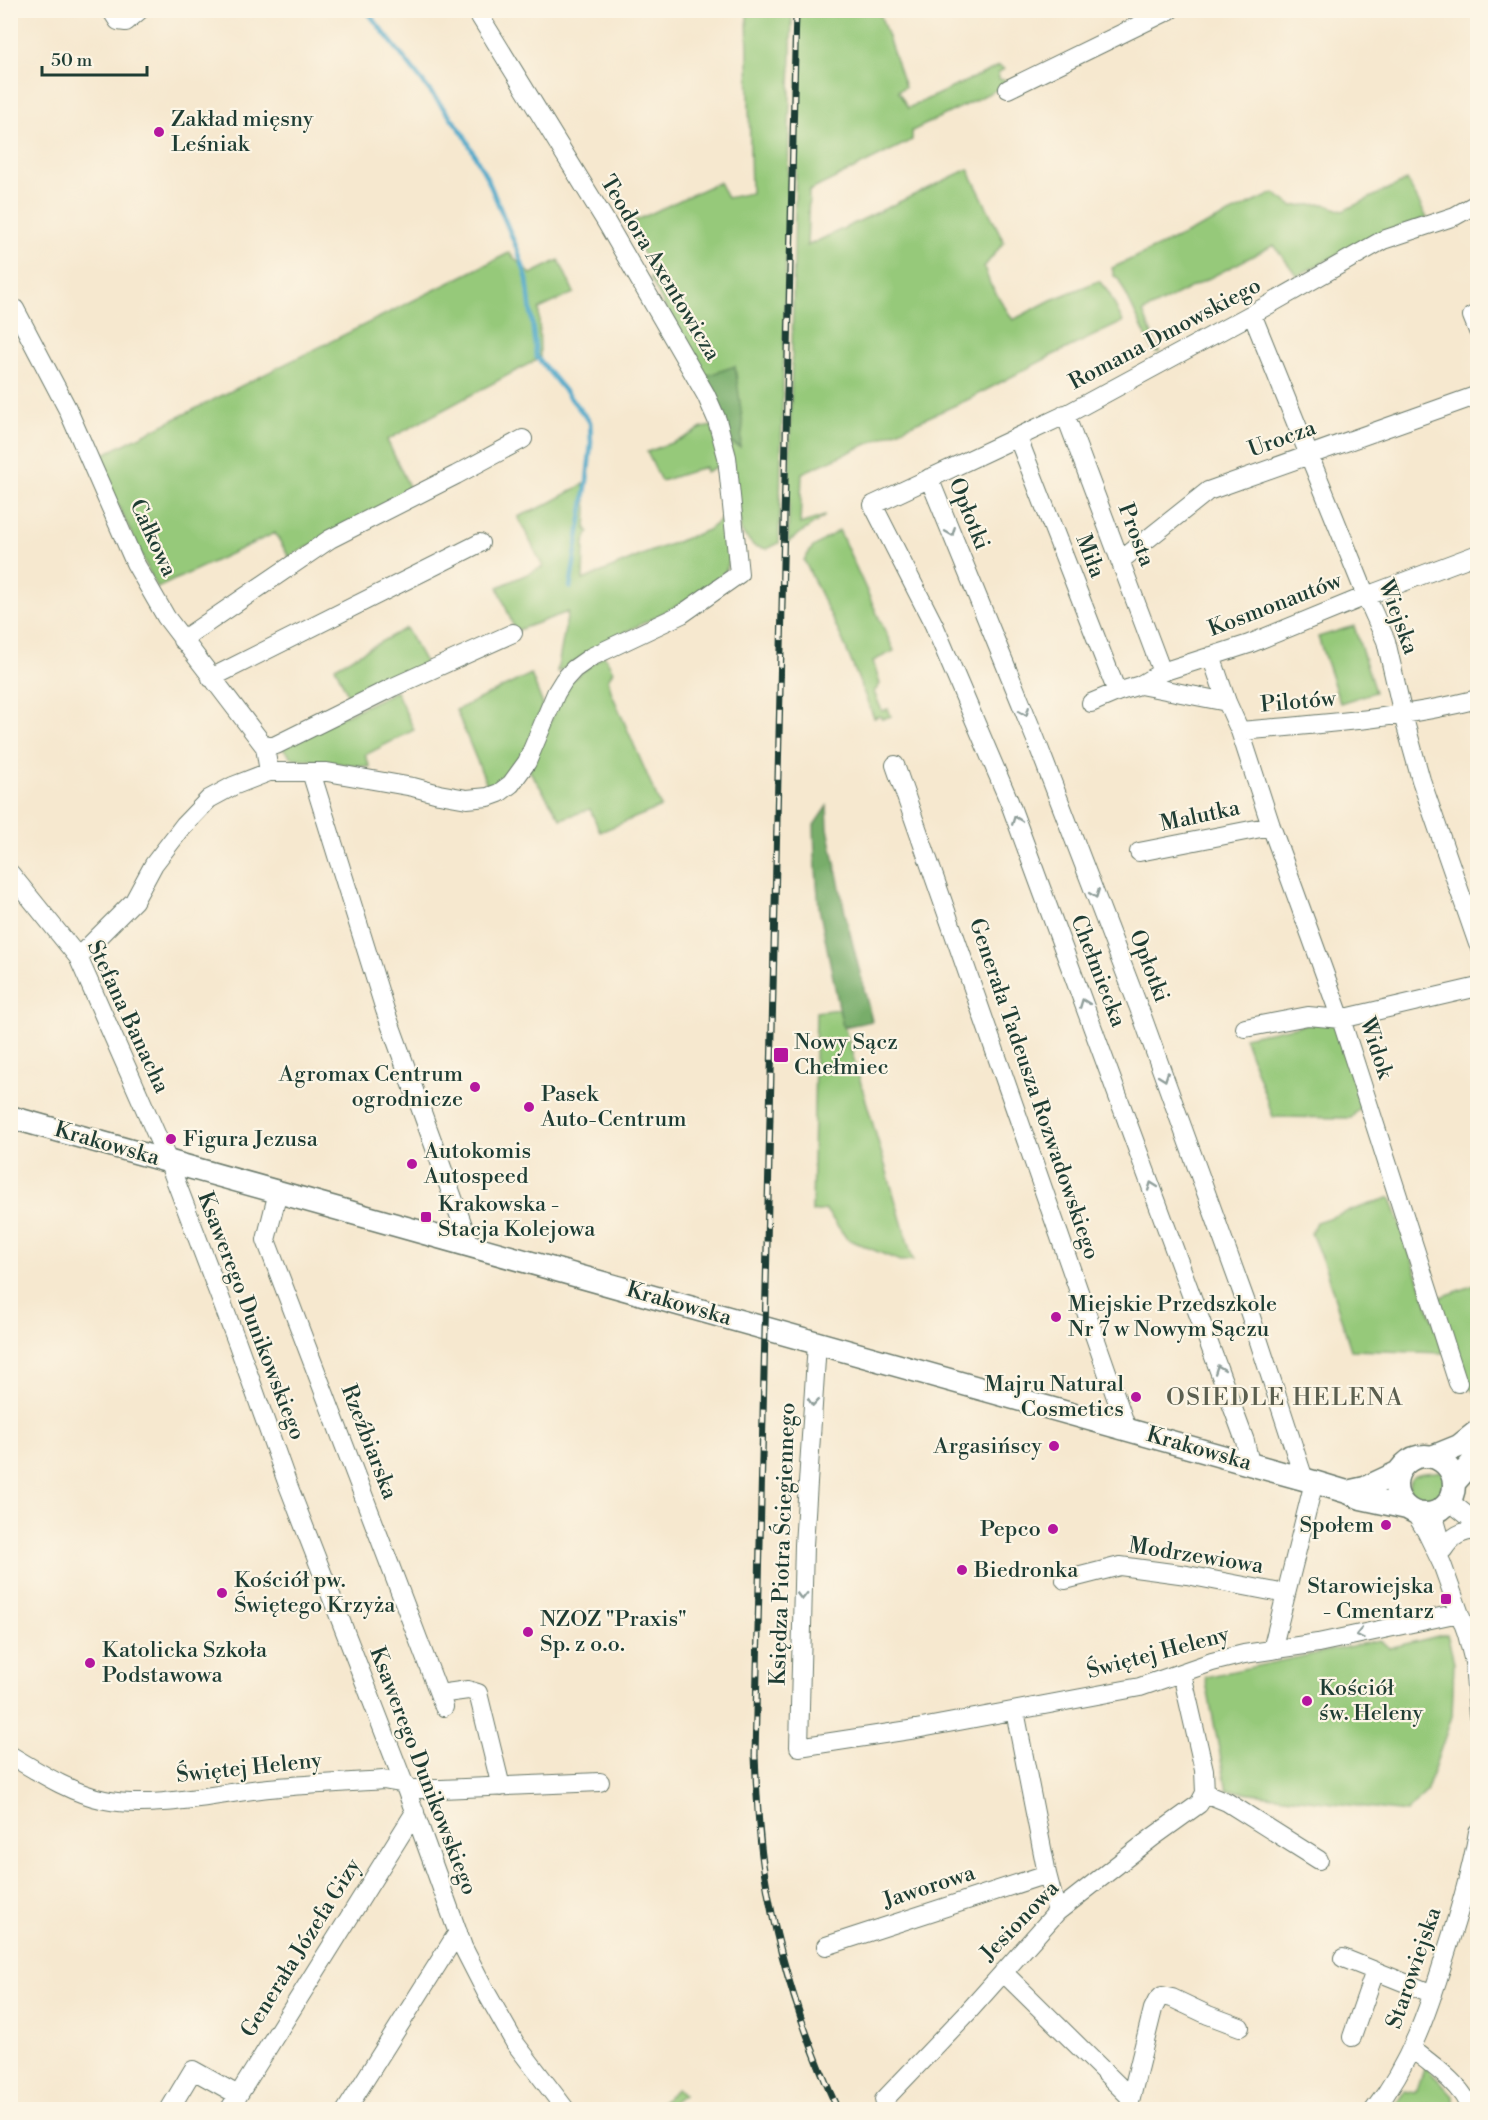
<svg xmlns="http://www.w3.org/2000/svg" width="1488" height="2120" font-family="'Libre Bodoni',serif">
	<style>
		.green { fill: #96c97a; stroke: #5a8357; stroke-width: 1.5 }
		.forest { fill: #78ad6a; stroke: #4c754f; stroke-width: 1.5 }
		.lines { fill: none; stroke-linecap: round; stroke-linejoin: round }
		.stream { stroke: #4ba7c9; stroke-width: 4.5 }
		.minor-casing { stroke: #6a796a; stroke-width: 20 }
		.major-casing { stroke: #6a796a; stroke-width: 25 }
		.minor { stroke: #fff; stroke-width: 18 }
		.major { stroke: #fff; stroke-width: 22 }
		.rail-casing { stroke: #1f3d34; stroke-width: 7 }
		.rail { stroke: #fcf5e5; stroke-width: 4.5; stroke-dasharray: 14; stroke-linecap: butt }
		.oneway { stroke: #8f9e9a }
		.poi-dot { fill: #b5179e; stroke: #fcf5e5; stroke-width: 2 }
		.labels { text-anchor: middle; dominant-baseline: central; stroke-width: 4.5; stroke-linejoin: round; paint-order: stroke }
		.poi-label { font-size: 22px; fill: #1f3d34; stroke: #fcf5e5; text-anchor: start }
		.street-label { font-size: 22px; fill: #1f3d34; stroke: #fcf5e5 }
		.neighbourhood-label { font-size: 24px; letter-spacing: 1.5px; fill: #5b5f4f; stroke: #fcf5e5 }
	</style>
	<rect width="100%" height="100%" fill="#fcf5e5"/>
	<filter id="ink" filterUnits="userSpaceOnUse"><feTurbulence type="fractalNoise" baseFrequency=".0167" numOctaves="2"/><feDisplacementMap in="SourceGraphic" scale="12" xChannelSelector="R" yChannelSelector="G"/><feConvolveMatrix kernelMatrix="1 2 1 2 8 2 1 2 1" color-interpolation-filters="sRGB"/></filter>
	<filter id="wash" filterUnits="userSpaceOnUse"><feTurbulence type="fractalNoise" baseFrequency=".008" numOctaves="4" result="noise"/><feDisplacementMap in="SourceGraphic" scale="24" xChannelSelector="R" yChannelSelector="G"/><feGaussianBlur stdDeviation="1.35" result="paint"/><feColorMatrix in="noise" values="0 0 0 0 0 0 0 0 0 0 0 0 0 0 0 0 0 1.4 0 .05"/><feComposite in="paint" operator="in"/></filter>
	<g filter="url(#wash)">
		<rect width="100%" height="100%" fill="#f6e8cf"/>
		<!-- green -->
		<path class="green" d="M747,11H792L779,543L767,549L754,546L741,532L730,442L739,447L717,398L714,399C692,359 671,318 650,278L655,274L626,225L719,182L727,198L751,193Z
			M799,11H879L905,87L898,91L908,108L999,66L1004,69L998,73L999,79L1012,82L912,131V140L809,191L807,246L968,169L1004,242L984,267L990,284L1013,320L1051,300L1099,281L1109,293L1123,322L1053,355L967,400L802,473L800,524L825,516L788,542Z
			M1407,180L1427,218L1375,235L1297,276L1274,245L1143,312L1159,352H1154L1118,278L1114,276L1112,268L1274,193L1292,206L1324,204L1343,211Z
			M509,253L531,274L559,260L574,293L539,309L540,358L387,440L412,493L289,557L275,533L157,588L96,458Z
			M712,426L722,464L706,472L705,467L661,481L647,452L682,439L702,428Z
			M721,472C723,492 734,551 727,568C716,594 622,631 595,648C582,656 571,666 557,672L568,612L515,631L498,587L543,567L518,517L546,505L584,484L587,509L586,529L589,532L584,543L583,580L647,553L708,530L723,518L719,478Z
			M839,530L894,651L873,661L880,684L874,692L882,711L888,709L891,716L882,719L880,716L874,718L843,641L804,560L812,548Z
			M1354,626L1375,692L1340,703L1318,637Z
			M406,628L427,666L351,701L335,667Z
			M604,655L613,671L608,680L612,694L661,807L600,832L590,809L561,819L529,770L567,684Z
			M531,674L543,705L524,756L510,777L489,790L456,710Z
			M396,691L414,730L365,755L370,767L292,758L281,746Z
			M839,1009L913,1260L900,1261L847,1239L826,1210L812,1212L816,1012Z
			M1327,1020L1337,1028L1362,1105L1351,1118L1273,1117L1244,1037Z
			M1388,1198H1391L1444,1353L1351,1350L1325,1267L1311,1233L1316,1222Z
			M1477,1284V1393L1462,1382L1436,1299Z
			M1440,1471L1448,1478C1450,1510 1406,1511 1409,1486C1409,1481 1411,1477 1416,1475C1422,1472 1433,1473 1440,1471Z
			M1447,1634L1454,1662L1452,1716L1426,1792L1406,1812L1227,1790L1205,1677L1380,1640L1389,1648Z
			M1425,2066L1453,2096L1454,2109L1391,2110L1404,2091L1416,2093Z
			M677,2089L683,2095L666,2108L667,2109H652Z"/>
		<!-- forest -->
		<path class="forest" d="M735,366L743,425L740,447L730,442L717,397L706,376Z
			M827,806L828,828L845,913L872,1021L843,1027L819,908L815,856L814,825Z"/>
		<g class="lines">
			<!-- stream -->
			<path class="stream" d="M366,10L463,133L488,180L518,251L527,279L536,356L590,422L591,443L587,481L570,588"/>
		</g>
	</g>
	<g filter="url(#ink)">
		<g class="lines">
			<defs>
				<path id="minor" d="M111,10L118,21L126,22L140,10
					M1008,89L1170,10
					M10,311L15,309L67,408L135,563L166,617L265,747L269,772
					M1252,314L1366,596L1386,641L1403,715L1421,780L1478,944
					M1472,316L1478,331
					M1065,414L1162,672
					M1018,438L1117,692
					M929,478L1036,740L1142,1016L1249,1311L1304,1479
					M1120,561L1208,491L1478,395
					M182,640L330,539L456,475L523,439
					M1211,656L1227,702
					M211,678L480,543
					M1140,685L1227,702L1240,731C1319,724 1400,719 1478,699
					M1091,703L1117,692L1140,685L1162,672L1249,644L1366,596L1478,554
					M1240,731L1271,826L1341,1019L1458,1383
					M265,747L276,745L393,687L513,633
					M895,765L1127,1429
					M311,772L385,1010L470,1245
					M1139,852L1271,826
					M10,873L78,957L168,1161L237,1342L288,1485L405,1786L463,1947L486,1992L515,2043L566,2110
					M78,957L134,901L154,864L184,825L209,799L233,786L269,772H327L413,787L439,794L467,799L488,797L499,793L511,784L527,762L556,693L564,680L574,669L591,657L682,614L739,574L727,457L717,420L706,395L605,220L476,10
					M1245,1028L1308,1016L1341,1019L1478,987
					M278,1192L266,1240L444,1707
					M817,1343L804,1545L799,1747L916,1729L1140,1687L1212,1662L1244,1654L1318,1643L1459,1613
					M1250,1464L1245,1441L1009,801L934,625L873,505L1069,413L1263,308L1383,240L1455,216L1478,203
					M1449,1501L1478,1524
					M1414,1511L1426,1531L1442,1564L1467,1634L1474,1662L1478,1715
					M1433,1513L1443,1548
					M1443,1550C1452,1536 1461,1531 1478,1530
					M1065,1580L1120,1566L1187,1575L1286,1594
					M1272,1650L1314,1482
					M439,1694L468,1690L478,1693L501,1787
					M10,1755C40,1773 71,1793 105,1800C154,1810 219,1793 269,1788C306,1784 345,1783 383,1780L400,1783L411,1789H441L600,1782
					M1205,1793L1227,1802L1319,1860
					M1047,1874L1057,1912
					M826,1946L1047,1874L1015,1711
					M1343,1958L1433,1994
					M1003,1972L1131,2098
					M1352,2037L1375,1971
					M1412,2049C1430,2063 1465,2087 1470,2110
					M884,2100L968,2012L1057,1912L1153,1837L1199,1804L1205,1793L1204,1770L1182,1674
					M169,2110L193,2070L238,2095
					M229,2110L415,1812
					M346,2110L458,1932
					M1128,2110L1153,2009L1157,2001L1162,1996L1172,1998L1208,2015L1240,2027
					M1374,2110C1410,2064 1428,2011 1445,1956C1458,1915 1471,1874 1478,1832"/>
				<path id="major" d="M10,1117L1314,1482L1347,1492L1361,1498L1407,1508
					M1396 1485a29 29 0 1 1 58 0a29 29 0 1 1-58 0Z
					M1432,1457L1459,1446L1478,1431
					M1454,1483L1478,1456
					M1347,1492L1365,1488L1399,1472"/>
			</defs>
			<!-- minor casing -->
			<use href="#minor" class="minor-casing"/>
			<!-- major casing -->
			<use href="#major" class="major-casing"/>
			<!-- minor -->
			<use href="#minor" class="minor"/>
			<!-- major -->
			<use href="#major" class="major"/>
			<defs>
				<path id="rail" d="M796,10L755,1756C757,1794 758,1833 764,1870C777,1952 803,2034 838,2110"/>
			</defs>
			<!-- rail casing -->
			<use href="#rail" class="rail-casing"/>
			<!-- rail -->
			<use href="#rail" class="rail"/>
		</g>
		<!-- one-way arrows -->
		<defs><path id="oneway-chevron" d="M-2-3.5L2.5 0L-2 3.5" fill="none" stroke-width="1.6" stroke-linecap="round" stroke-linejoin="round" transform="scale(1.5)"/></defs>
		<g class="oneway">
			<use href="#oneway-chevron" transform="translate(951 532) rotate(68)"/>
			<use href="#oneway-chevron" transform="translate(1025 712) rotate(68)"/>
			<use href="#oneway-chevron" transform="translate(1016 820) rotate(-111)"/>
			<use href="#oneway-chevron" transform="translate(1095 894) rotate(69)"/>
			<use href="#oneway-chevron" transform="translate(1084 1003) rotate(-111)"/>
			<use href="#oneway-chevron" transform="translate(1164 1077) rotate(70)"/>
			<use href="#oneway-chevron" transform="translate(1152 1186) rotate(-110)"/>
			<use href="#oneway-chevron" transform="translate(1219 1369) rotate(-110)"/>
			<use href="#oneway-chevron" transform="translate(813 1402) rotate(94)"/>
			<use href="#oneway-chevron" transform="translate(802 1596) rotate(91)"/>
			<use href="#oneway-chevron" transform="translate(1360 1634) rotate(168)"/>
		</g>
	</g>
	<!-- markers -->
	<g class="poi-dot">
		<circle cx="159" cy="132" r="6"/>
		<rect x="773" y="1047" width="16" height="16" rx="3"/>
		<circle cx="475" cy="1087" r="6"/>
		<circle cx="529" cy="1107" r="6"/>
		<circle cx="171" cy="1139" r="6"/>
		<circle cx="412" cy="1164" r="6"/>
		<rect x="420" y="1211" width="12" height="12" rx="3"/>
		<circle cx="1056" cy="1317" r="6"/>
		<circle cx="1136" cy="1397" r="6"/>
		<circle cx="1054" cy="1446" r="6"/>
		<circle cx="1386" cy="1525" r="6"/>
		<circle cx="1053" cy="1529" r="6"/>
		<circle cx="962" cy="1570" r="6"/>
		<circle cx="222" cy="1593" r="6"/>
		<rect x="1440" y="1593" width="12" height="12" rx="3"/>
		<circle cx="528" cy="1632" r="6"/>
		<circle cx="90" cy="1663" r="6"/>
		<circle cx="1307" cy="1701" r="6"/>
	</g>
	<g class="labels">
		<!-- poi labels -->
		<g class="poi-label">
			<text x="171" y="119">Zakład mięsny<tspan x="171" dy="25">Leśniak</tspan></text>
			<text x="794" y="1042">Nowy Sącz<tspan x="794" dy="25">Chełmiec</tspan></text>
			<text x="463" y="1074" text-anchor="end">Agromax Centrum<tspan x="463" dy="25">ogrodnicze</tspan></text>
			<text x="541" y="1094">Pasek<tspan x="541" dy="25">Auto-Centrum</tspan></text>
			<text x="183" y="1139">Figura Jezusa</text>
			<text x="424" y="1151">Autokomis<tspan x="424" dy="25">Autospeed</tspan></text>
			<text x="438" y="1204">Krakowska -<tspan x="438" dy="25">Stacja Kolejowa</tspan></text>
			<text x="1068" y="1304">Miejskie Przedszkole<tspan x="1068" dy="25">Nr 7 w Nowym Sączu</tspan></text>
			<text x="1124" y="1384" text-anchor="end">Majru Natural<tspan x="1124" dy="25">Cosmetics</tspan></text>
			<text x="1042" y="1446" text-anchor="end">Argasińscy</text>
			<text x="1374" y="1525" text-anchor="end">Społem</text>
			<text x="1041" y="1529" text-anchor="end">Pepco</text>
			<text x="974" y="1570">Biedronka</text>
			<text x="234" y="1580">Kościół pw.<tspan x="234" dy="25">Świętego Krzyża</tspan></text>
			<text x="1434" y="1586" text-anchor="end">Starowiejska<tspan x="1434" dy="25">- Cmentarz</tspan></text>
			<text x="540" y="1619">NZOZ "Praxis"<tspan x="540" dy="25">Sp. z o.o.</tspan></text>
			<text x="102" y="1650">Katolicka Szkoła<tspan x="102" dy="25">Podstawowa</tspan></text>
			<text x="1319" y="1688">Kościół<tspan x="1319" dy="25">św. Heleny</tspan></text>
		</g>
		<!-- street labels -->
		<g class="street-label">
			<text transform="translate(660 268) rotate(59)">Teodora Axentowicza</text>
			<text transform="translate(1165 334) rotate(-28)">Romana Dmowskiego</text>
			<text transform="translate(1282 439) rotate(-20)">Urocza</text>
			<text transform="translate(969 514) rotate(68)">Opłotki</text>
			<text transform="translate(1136 535) rotate(69)">Prosta</text>
			<text transform="translate(153 538) rotate(65)">Całkowa</text>
			<text transform="translate(1090 556) rotate(69)">Miła</text>
			<text transform="translate(1275 605) rotate(-21)">Kosmonautów</text>
			<text transform="translate(1398 617) rotate(70)">Wiejska</text>
			<text transform="translate(1298 702) rotate(-5)">Pilotów</text>
			<text transform="translate(1200 816) rotate(-12)">Malutka</text>
			<text transform="translate(1149 966) rotate(69)">Opłotki</text>
			<text transform="translate(1098 971) rotate(69)">Chełmiecka</text>
			<text transform="translate(128 1017) rotate(65)">Stefana Banacha</text>
			<text transform="translate(1376 1048) rotate(72)">Widok</text>
			<text transform="translate(1034 1089) rotate(71)">Generała Tadeusza Rozwadowskiego</text>
			<text transform="translate(107 1144) rotate(16)">Krakowska</text>
			<text transform="translate(679 1304) rotate(16)">Krakowska</text>
			<text transform="translate(251 1316) rotate(69)">Ksawerego Dunikowskiego</text>
			<text transform="translate(369 1442) rotate(69)">Rzeźbiarska</text>
			<text transform="translate(1199 1449) rotate(16)">Krakowska</text>
			<text transform="translate(783 1544) rotate(-88)">Księdza Piotra Ściegiennego</text>
			<text transform="translate(1196 1556) rotate(9)">Modrzewiowa</text>
			<text transform="translate(1158 1653) rotate(-15)">Świętej Heleny</text>
			<text transform="translate(249 1768) rotate(-6)">Świętej Heleny</text>
			<text transform="translate(423 1771) rotate(69)">Ksawerego Dunikowskiego</text>
			<text transform="translate(929 1887) rotate(-18)">Jaworowa</text>
			<text transform="translate(1020 1921) rotate(-46)">Jesionowa</text>
			<text transform="translate(301 1948) rotate(-58)">Generała Józefa Gizy</text>
			<text transform="translate(1414 1968) rotate(-71)">Starowiejska</text>
		</g>
		<!-- neighbourhood labels -->
		<g class="neighbourhood-label">
			<text x="1285" y="1398">OSIEDLE HELENA</text>
		</g>
	</g>
	<!-- margin -->
	<rect width="1488" height="2120" fill="none" stroke="#fcf5e5" stroke-width="36"/>
	<!-- scale -->
	<path d="M42 66v9h105v-9" fill="none" stroke="#1f3d34" stroke-width="3"/>
	<text x="51" y="66" font-size="18" fill="#1f3d34" stroke="#fcf5e5" stroke-width="4.5" paint-order="stroke">50 m</text>
</svg>
